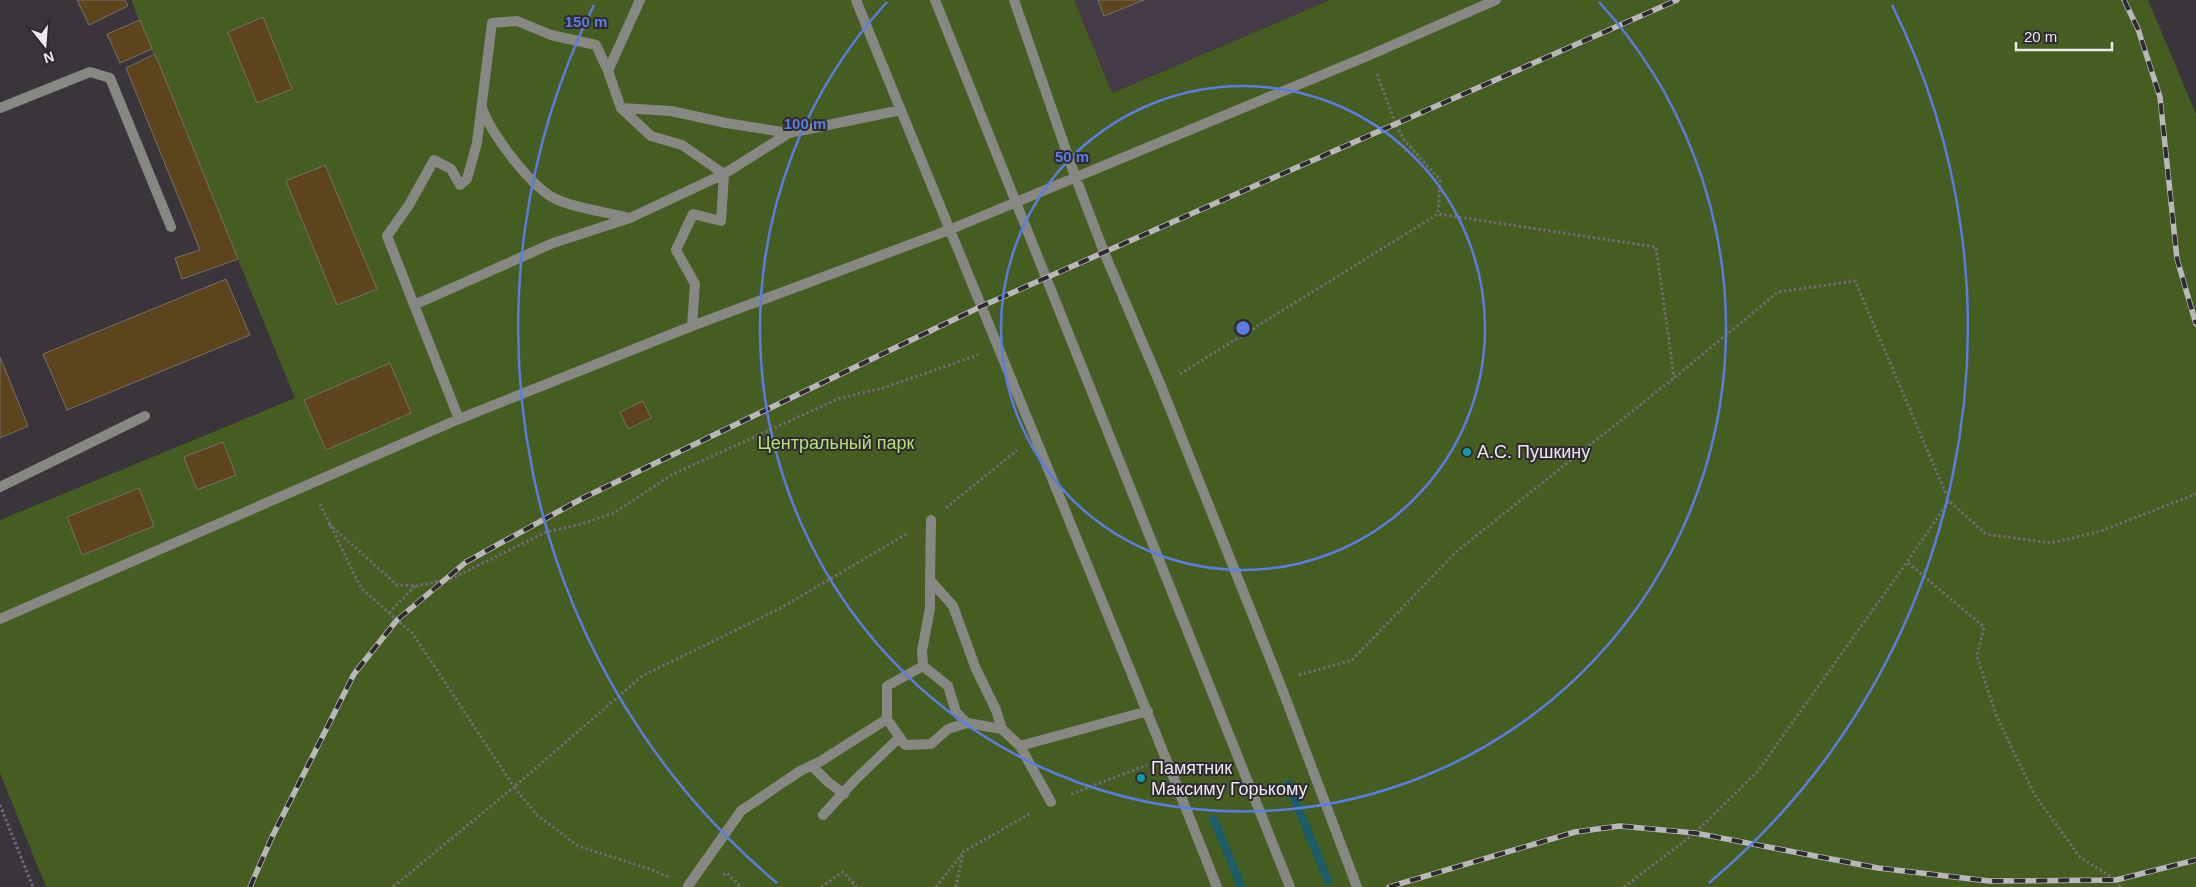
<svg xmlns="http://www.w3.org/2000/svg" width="2196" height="887" font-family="Arial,sans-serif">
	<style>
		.built { fill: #443b46 }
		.green { fill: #455d20 }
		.water { fill: #1b5c66 }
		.building { fill: #5d441c; stroke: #77726b }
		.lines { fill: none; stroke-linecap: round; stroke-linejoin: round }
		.path { stroke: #716d73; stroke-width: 3; stroke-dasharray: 2.5 2.5; stroke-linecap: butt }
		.service { stroke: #878884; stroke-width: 10 }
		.pedestrian { stroke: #878884; stroke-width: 10 }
		.rail-casing { stroke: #bab7bb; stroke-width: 5.5 }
		.rail { stroke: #2f2a30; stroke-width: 4; stroke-dasharray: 11; stroke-linecap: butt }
		.ring { fill: none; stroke: #5b7ddf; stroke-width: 2.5 }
		.culture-dot { fill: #0f9aa8; stroke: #2f2a30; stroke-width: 2 }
		.labels { text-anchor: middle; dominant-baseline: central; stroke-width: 4; stroke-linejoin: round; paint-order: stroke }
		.park-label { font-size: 18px; fill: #b5e17b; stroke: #2f2a30 }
		.poi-label { font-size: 18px; fill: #edeaee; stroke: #2f2a30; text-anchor: start }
		.centre { fill: #5b7ddf; stroke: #2f2a30; stroke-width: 2.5 }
		.ring-label { font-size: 15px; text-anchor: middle; font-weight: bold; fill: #5b7ddf; stroke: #2f2a30; stroke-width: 4; stroke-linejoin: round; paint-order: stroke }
	</style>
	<rect width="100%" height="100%" fill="#39353b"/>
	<!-- built -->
	<path class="built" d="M1074,0H1330L1111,93Z"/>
	<!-- green -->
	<path class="green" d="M131,0H1074L1112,93L1330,0H2148L2196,114V887H46L0,773V520L295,398Z"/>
	<!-- water -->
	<path class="water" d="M1291,779L1333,882L1325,885L1283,782Z
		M1216,814L1246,887H1237L1208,817Z"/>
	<!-- building -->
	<path class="building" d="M77,0H125L128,6L89,25Z
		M1098,0H1144L1104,16Z
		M263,17L292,89L257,103L228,32Z
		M140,20L152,49L120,63L107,34Z
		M155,54L238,259L182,279L175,258L200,250L126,68Z
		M325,165L377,289L337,305L286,181Z
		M226,279L250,335L67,410L43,354Z
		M0,357L28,426L0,438Z
		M390,363L411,413L326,450L304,400Z
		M643,401L651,418L628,429L620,412Z
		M223,442L236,475L197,490L184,457Z
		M139,488L154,526L82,555L67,517Z"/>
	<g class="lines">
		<!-- path -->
		<path class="path" d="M1377,74L1396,125L1405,141L1440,180L1438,214
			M1180,374L1438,214L1656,247L1674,378
			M320,504L361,588L413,634L514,787L393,887
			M946,508L1017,450
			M329,524L397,585L416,586L453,578L546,532L582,524L614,513L673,474L840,398L883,388L978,355
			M389,613L415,586
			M1299,675L1352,660L1457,551L1674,378L1778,292L1855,281L1949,501
			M1071,794L1147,765
			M0,805L33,887
			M723,875L727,873L741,887
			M668,877L650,869L578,846L537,815L514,787L642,676L779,609L908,533
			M821,887L843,872L857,887
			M936,887L962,854
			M956,887L963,852L1031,813
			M1624,887L1695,833L1758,771L1907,562
			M2120,887L2116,880L2080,857L2034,794L1996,715L1977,656L1984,627L1907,562L1949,501L1986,534L2051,543L2101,531L2196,494"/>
		<!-- service -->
		<path class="service" d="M0,108L90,72L110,78L171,227
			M0,487L145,416"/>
		<!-- pedestrian -->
		<path class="pedestrian" d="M640,0L608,71L621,108L651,136L682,145L724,174L721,221L693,214L676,250L695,284L692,326
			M856,0C976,296 1100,590 1217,887
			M935,0L1290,887
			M1014,0L1075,176L1104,252L1161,386L1279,681L1357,887
			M482,107C488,131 534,191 558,200C580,209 606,212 629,218
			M621,108L671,111L726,123L789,133L901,110
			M414,305L553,243L630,218L724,174L789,133
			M459,419L387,236L409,205L434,160L451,169L460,185L467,179L477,143L492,23L517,21L551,35L596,45L608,71
			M931,520L930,580L953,606L976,669L996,710L1002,729L1020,746L1051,802
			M0,619L459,419L692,326L949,230L1370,55L1496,0
			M923,666L922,651L930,608V580
			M887,719L905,745L931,744L948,729L967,723
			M1020,746L1148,711
			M812,766L828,782L844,794
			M823,815L856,779L900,737
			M688,886L741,811L800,771L821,761L887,719V686L923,666L948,686L956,712L967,723L1002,729"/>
		<defs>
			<path id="rail" d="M2124,0L2138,29L2160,97L2177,259L2196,324
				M250,887L272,837L354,674L397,620L466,562L585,497L982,306L1677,0
				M1389,887L1575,832L1620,826L1695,833L1878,868L1989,881L2116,880L2196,860"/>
		</defs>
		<!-- rail casing -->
		<use href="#rail" class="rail-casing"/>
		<!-- rail -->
		<use href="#rail" class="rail"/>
	</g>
	<!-- distance rings -->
	<g class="ring">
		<circle cx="1243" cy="328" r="242"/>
		<path d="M1599 2A483 483 0 1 1 887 2"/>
		<path d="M777 883A725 725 0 0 1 594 5M1892 5A725 725 0 0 1 1709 883"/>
	</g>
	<!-- markers -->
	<g class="culture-dot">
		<circle cx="1467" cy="452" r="5"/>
		<circle cx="1141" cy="778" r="5"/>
	</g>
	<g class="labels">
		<!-- park labels -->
		<g class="park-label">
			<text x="836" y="443">Центральный парк</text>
		</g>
		<!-- poi labels -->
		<g class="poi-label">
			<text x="1477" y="452">А.С. Пушкину</text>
			<text x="1151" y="768">Памятник<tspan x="1151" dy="21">Максиму Горькому</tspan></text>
		</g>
	</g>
	<circle cx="1243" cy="328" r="8" class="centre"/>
	<g class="ring-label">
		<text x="586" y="27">150 m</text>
		<text x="805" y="129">100 m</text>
		<text x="1072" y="162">50 m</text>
	</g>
	<!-- north arrow -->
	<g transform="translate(45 45) rotate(163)" stroke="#2f2a30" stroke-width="4" paint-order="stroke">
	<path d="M0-4L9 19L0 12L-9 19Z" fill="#edeaee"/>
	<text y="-8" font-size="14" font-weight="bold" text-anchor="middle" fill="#edeaee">N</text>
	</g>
	<!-- scale -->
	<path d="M2016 42v8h96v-8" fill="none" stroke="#edeaee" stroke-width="2.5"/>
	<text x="2024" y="42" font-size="15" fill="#edeaee" stroke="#2f2a30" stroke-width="4" paint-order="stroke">20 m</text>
</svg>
